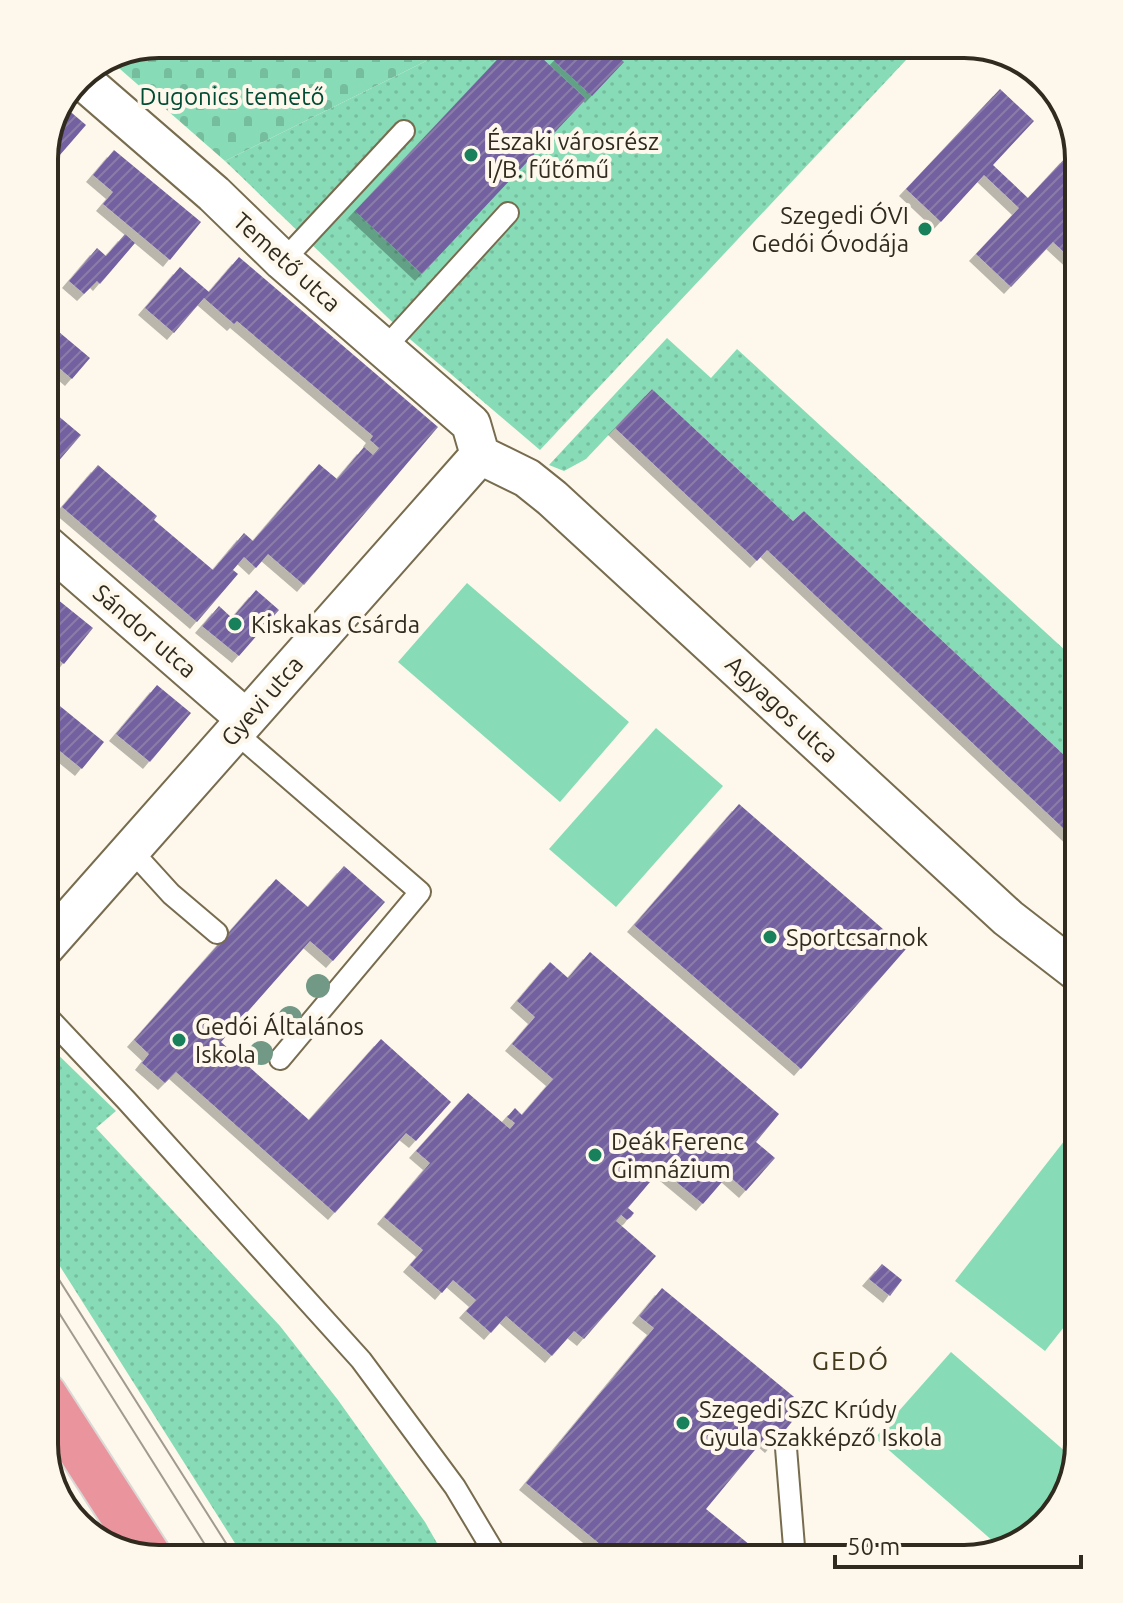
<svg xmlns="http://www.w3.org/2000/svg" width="1123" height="1603" font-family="Ubuntu,sans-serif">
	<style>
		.grass { fill: url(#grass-dots) }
		.cemetery { fill: url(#cemetery-stones) }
		.garden { fill: #87dcb7 }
		.building { fill: url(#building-hatch); filter: url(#shadow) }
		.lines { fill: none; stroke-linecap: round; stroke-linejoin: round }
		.service-casing { stroke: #786c4f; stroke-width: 24 }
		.minor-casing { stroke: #786c4f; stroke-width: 42 }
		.primary-casing { stroke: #dad9d6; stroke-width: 48 }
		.service { stroke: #fff; stroke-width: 20 }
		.minor { stroke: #fff; stroke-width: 38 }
		.primary { stroke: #ea959e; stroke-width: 44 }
		.tram { stroke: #a09b8e; stroke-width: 2 }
		.tree { fill: #729986 }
		.poi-dot { fill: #18805b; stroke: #fdf8eb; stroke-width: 3 }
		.labels { text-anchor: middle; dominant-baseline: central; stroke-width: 8; stroke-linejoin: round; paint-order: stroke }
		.park-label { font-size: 24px; fill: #004b34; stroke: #fdf8eb }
		.poi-label { font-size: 24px; fill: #302b1e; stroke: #fdf8eb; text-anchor: start }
		.street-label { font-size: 24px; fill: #302b1e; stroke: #fdf8eb }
		.neighbourhood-label { font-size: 26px; letter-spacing: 2px; fill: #44391d; stroke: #fdf8eb }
		.rim { fill: none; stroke: #302b1e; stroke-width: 4 }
	</style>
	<defs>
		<pattern id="grass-dots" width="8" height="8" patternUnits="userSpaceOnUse" patternTransform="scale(2)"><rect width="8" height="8" fill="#87dcb7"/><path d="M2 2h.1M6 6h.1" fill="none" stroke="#75bd9d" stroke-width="1.8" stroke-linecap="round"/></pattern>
		<pattern id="cemetery-stones" width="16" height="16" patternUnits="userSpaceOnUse" patternTransform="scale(2)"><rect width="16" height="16" fill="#87dcb7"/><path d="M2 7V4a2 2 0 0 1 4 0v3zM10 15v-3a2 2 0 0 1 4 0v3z" fill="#75bd9d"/></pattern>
		<pattern id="building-hatch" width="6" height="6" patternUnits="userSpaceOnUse" patternTransform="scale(2)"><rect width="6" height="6" fill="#7360a0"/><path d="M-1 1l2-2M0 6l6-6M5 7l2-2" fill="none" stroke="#8a7ca8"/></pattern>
		<filter id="shadow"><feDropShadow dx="-7" dy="7" stdDeviation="0" flood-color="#0004"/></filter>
	</defs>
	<rect width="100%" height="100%" fill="#fdf8eb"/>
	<!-- grass -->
	<path class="grass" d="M441,44H921L540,450L411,340L225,161L426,61L430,50Z
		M667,338L711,378L737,349L1079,663V769L804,511L793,521L652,389L586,459L564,471L549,465Z
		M46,1043L116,1111L96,1128L280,1326L338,1400L425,1522L446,1559H245L44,1241V1045Z"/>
	<!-- cemetery -->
	<path class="cemetery" d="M159,44H441L430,50L426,61L225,161L112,62Z"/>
	<!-- garden -->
	<path class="garden" d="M467,583L629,722L560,802L398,662Z
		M656,728L723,786L616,907L549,849Z
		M1079,1122V1308L1045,1351L955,1281Z
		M951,1352L1075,1460L1063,1502L1021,1544L1002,1549L875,1438Z"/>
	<!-- building -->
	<path class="building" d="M512,44H527L586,99L422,274L355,211Z
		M570,44H605L624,62L592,96L554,61Z
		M1000,89L1034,121L993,165L1028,198L1067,156L1079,167V214L1063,231L1079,246V266L1053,242L1011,287L976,254L1019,208L984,175L941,222L906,189Z
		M66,108L86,125L53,163L44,156V151Z
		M114,150L201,222L170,260L103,204L113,192L93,175Z
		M125,234L135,243L100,284L97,281L84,294L69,281L97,248L106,256Z
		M239,257L438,427L304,585L268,554L256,568L244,557L233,570L238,574L197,622L62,507L98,465L157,516L154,520L213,570L244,533L253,541L319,464L337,479L364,447L373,455L379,448L370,440L373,436L237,321L234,324L204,298L174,333L145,308L180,267L209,292Z
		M44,325L56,335L59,332L90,358L72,379L44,355Z
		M652,389L793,521L804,511L1079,769V843L767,550L757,561L615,428Z
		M44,404L81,435L44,478Z
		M256,590L279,610L239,656L202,626L219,606L232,618Z
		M57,599L93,628L64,664L44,648V614Z
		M157,685L191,713L150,762L116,734Z
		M44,693L104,742L82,769L44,738Z
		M739,804L906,949L801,1069L634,925Z
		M344,866L385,902L333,961L310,941L221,1042L309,1120L381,1039L451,1102L416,1141L406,1133L335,1213L176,1072L165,1083L142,1063L149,1054L134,1040L276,879L308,907Z
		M590,952L779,1114L756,1142L775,1158L746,1191L728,1175L703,1204L661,1169L628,1208L634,1213L631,1217L627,1220L621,1215L616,1221L656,1256L584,1339L574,1331L552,1356L506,1316L491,1333L466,1311L476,1300L453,1280L442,1293L410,1265L423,1250L384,1217L430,1163L416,1151L468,1093L510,1129L515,1123L507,1117L515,1108L522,1115L553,1079L512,1044L535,1017L517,1001L550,962L568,978Z
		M882,1264L902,1280L890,1296L869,1279Z
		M662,1288L805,1406L772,1446L764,1439L706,1509L767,1559H618L526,1483L654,1328L639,1316Z"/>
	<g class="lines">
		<defs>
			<path id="service" d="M283,261L404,131
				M384,349L508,213
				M235,732L420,892L280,1059
				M131,850L171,894L217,933
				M44,1013L127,1101L361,1360L455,1487L498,1559
				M786,1448L795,1559"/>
			<path id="minor" d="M80,78L214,194L283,261L471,424L480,455
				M480,455L527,478L552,498L1008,918L1079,973
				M44,543L246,719
				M44,948L480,455"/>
			<path id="primary" d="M44,1394L150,1558"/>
		</defs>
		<!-- service casing -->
		<use href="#service" class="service-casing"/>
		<!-- minor casing -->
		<use href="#minor" class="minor-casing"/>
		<!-- primary casing -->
		<use href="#primary" class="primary-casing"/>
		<!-- service -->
		<use href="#service" class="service"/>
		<!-- minor -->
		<use href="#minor" class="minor"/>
		<!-- primary -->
		<use href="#primary" class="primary"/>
		<!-- tram -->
		<path class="tram" d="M44,1256L236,1559
			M44,1289L214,1559"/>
	</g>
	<!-- trees -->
	<g class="tree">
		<circle cx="318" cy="986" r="12"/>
		<circle cx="290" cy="1018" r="12"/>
		<circle cx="261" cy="1053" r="12"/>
	</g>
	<!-- markers -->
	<g class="poi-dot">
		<circle cx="471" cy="155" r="8"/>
		<circle cx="925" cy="229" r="8"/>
		<circle cx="235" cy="624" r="8"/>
		<circle cx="770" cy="937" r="8"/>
		<circle cx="179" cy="1040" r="8"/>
		<circle cx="595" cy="1155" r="8"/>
		<circle cx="683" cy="1423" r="8"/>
	</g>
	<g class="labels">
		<!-- park labels -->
		<g class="park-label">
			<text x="232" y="96">Dugonics temető</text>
		</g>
		<!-- poi labels -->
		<g class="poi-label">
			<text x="487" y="141">Északi városrész<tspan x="487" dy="28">I/B. fűtőmű</tspan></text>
			<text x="909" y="215" text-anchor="end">Szegedi ÓVI<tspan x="909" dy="28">Gedói Óvodája</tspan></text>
			<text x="251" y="624">Kiskakas Csárda</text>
			<text x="786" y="937">Sportcsarnok</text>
			<text x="195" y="1026">Gedói Általános<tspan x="195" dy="28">Iskola</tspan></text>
			<text x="611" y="1141">Deák Ferenc<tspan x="611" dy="28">Gimnázium</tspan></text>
			<text x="699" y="1409">Szegedi SZC Krúdy<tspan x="699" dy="28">Gyula Szakképző Iskola</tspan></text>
		</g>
		<!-- street labels -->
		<g class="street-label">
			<text transform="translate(287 262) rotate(42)">Temető utca</text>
			<text transform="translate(145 631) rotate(41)">Sándor utca</text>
			<text transform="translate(262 701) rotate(-49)">Gyevi utca</text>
			<text transform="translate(782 709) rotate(43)">Agyagos utca</text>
		</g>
		<!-- neighbourhood labels -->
		<g class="neighbourhood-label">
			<text x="851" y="1360">GEDÓ</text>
		</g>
	</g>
	<!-- crop -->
	<path d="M0 0H1123V1603H0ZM159 58H964A101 101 0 0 1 1065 159V1444A101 101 0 0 1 964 1545H159A101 101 0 0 1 58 1444V159A101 101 0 0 1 159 58Z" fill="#fdf8eb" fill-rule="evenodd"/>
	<path class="rim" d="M159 58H964A101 101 0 0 1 1065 159V1444A101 101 0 0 1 964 1545H159A101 101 0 0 1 58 1444V159A101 101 0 0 1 159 58Z"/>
	<!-- scale -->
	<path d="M835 1555v12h246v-12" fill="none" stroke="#302b1e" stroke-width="4"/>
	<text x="847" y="1555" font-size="24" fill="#302b1e" stroke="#fdf8eb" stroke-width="6" paint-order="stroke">50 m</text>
</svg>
